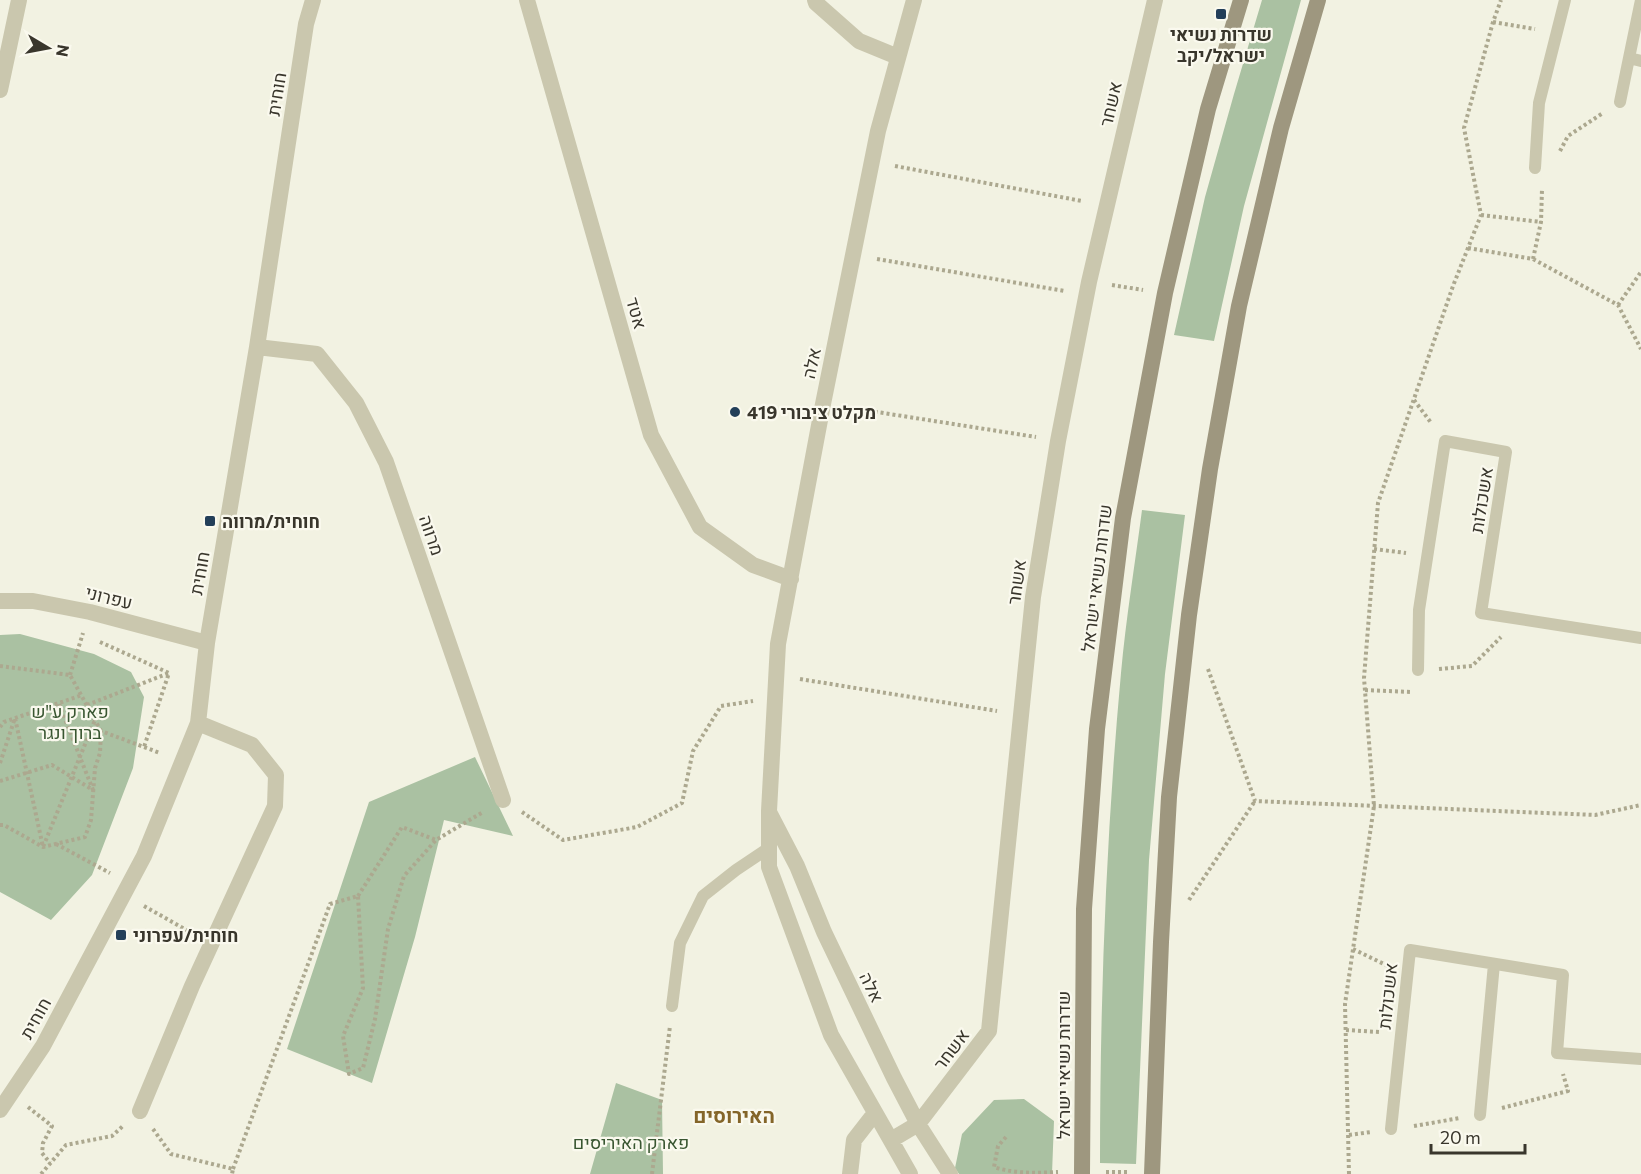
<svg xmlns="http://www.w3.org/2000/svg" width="1641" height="1174" font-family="Commissioner,Heebo,sans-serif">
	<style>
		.green { fill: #aac1a2 }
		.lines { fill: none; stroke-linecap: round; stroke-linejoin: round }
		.path { stroke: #aca88f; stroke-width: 4; stroke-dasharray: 3 3; stroke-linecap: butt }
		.service { stroke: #cac7ae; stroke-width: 12 }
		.minor { stroke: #cac7ae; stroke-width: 16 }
		.secondary { stroke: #9e977f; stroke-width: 16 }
		.poi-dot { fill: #233f59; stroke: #faf9ee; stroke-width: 2 }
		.labels { text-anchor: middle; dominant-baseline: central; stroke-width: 4.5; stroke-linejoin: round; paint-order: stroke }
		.poi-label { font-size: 18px; font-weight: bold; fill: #39362c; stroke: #faf9ee; text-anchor: start }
		.street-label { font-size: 18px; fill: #39362c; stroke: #faf9ee }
		.park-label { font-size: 18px; fill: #395631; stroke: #faf9ee }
		.neighbourhood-label { font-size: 20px; font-weight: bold; fill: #846529; stroke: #faf9ee }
	</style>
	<rect width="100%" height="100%" fill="#f2f2e2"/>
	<!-- green -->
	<path class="green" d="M1262,0H1301L1244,206L1214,341L1174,335L1205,197L1234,94Z
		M1142,510L1185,515L1165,674L1149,860L1136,1164L1100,1163C1100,999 1106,836 1121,673C1126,618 1135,564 1142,510Z
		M20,634L94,654L131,672L144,697L133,768L92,875L51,920L0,892V635Z
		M475,757L513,836L444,820L415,937L372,1083L287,1049L369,802Z
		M616,1083L662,1100L663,1174H590Z
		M1024,1099L1054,1121L1052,1174H959L955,1168L962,1134L994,1100Z"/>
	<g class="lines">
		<!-- path -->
		<path class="path" d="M1493,22L1535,29
			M1560,151L1568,136L1603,113
			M895,166L1082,201
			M1481,215L1541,222
			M1468,248L1533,259L1618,305L1641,349
			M877,259L1065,291
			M1533,259L1541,222L1542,189
			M1112,285L1143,290
			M1618,305L1641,272
			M1414,400L1432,424
			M845,407L1036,437
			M1374,549L1406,553
			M100,642L169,673L144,747
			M0,666L70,675L101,731
			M1208,669L1255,801L1595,815L1641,805
			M1439,669L1472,666L1501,637
			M70,675L83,633
			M800,679L997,711
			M1365,690L1412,692
			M87,705L169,673
			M0,727L4,722L82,695
			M0,763L15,718L43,847L95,720
			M0,781L52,765L93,790L59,704
			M522,812L563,840L637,827L682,803L693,751L721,706L753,701
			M0,825H4L43,847L85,837L91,820L95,768L100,753L101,731L160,753
			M56,844L110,873
			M358,896L402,827L436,840
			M1189,900L1255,801
			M144,906L190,932
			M1353,949L1388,966
			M1346,1030L1379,1032
			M28,1107L52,1126L43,1143L42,1153L50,1163
			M1502,1108L1568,1091L1563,1074
			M1414,1126L1460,1118
			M153,1129L171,1154L233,1169L232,1174
			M1349,1135L1371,1132
			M1006,1137L998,1146L994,1167C1015,1174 1036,1173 1058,1172
			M233,1169L330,904L358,896L363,988L343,1036L349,1074L363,1068L375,1019L388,929L404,876L436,840L483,812
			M1106,1172H1129
			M41,1174L66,1145L112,1136L124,1125
			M652,1174L670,1026
			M1349,1174L1345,1004L1374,806L1364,678L1378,503L1453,286L1481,215L1464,128L1493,22L1501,0"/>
		<!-- service -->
		<path class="service" d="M1641,0L1629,58L1641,61
			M1620,102L1629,58
			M1535,168L1539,103L1565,0
			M1418,670L1419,610L1445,441L1506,452L1481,613L1641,638
			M672,1006L680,943L703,896L736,870L769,848
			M1480,1115L1494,964
			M1391,1129L1410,950L1563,975L1557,1053L1641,1059"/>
		<!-- minor -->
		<path class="minor" d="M527,0L651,435L700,527L753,565L791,579
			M815,0L816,3L859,41L898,57
			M0,90L19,0
			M257,347L317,354L356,403L386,462L503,800
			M0,601H33L90,612L207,643
			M770,814L797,866L824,932L894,1078L918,1124L950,1174
			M0,1110L43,1046L144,856L198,723L207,643L257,347L306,24L313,0
			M140,1111L192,986L275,806L276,775L252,745L198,723
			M891,1140L918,1124L989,1031L1033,597L1058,441L1089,282L1155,0
			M850,1174L854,1140L875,1113
			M910,1174L831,1035L769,867V811L778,644L823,404L878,131L914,0"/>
		<!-- secondary -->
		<path class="secondary" d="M1082,1174L1084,909L1097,729L1123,518L1165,293L1208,109L1241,0
			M1152,1174L1161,942L1169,797L1189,615L1210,469L1239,306L1281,128L1318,0"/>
	</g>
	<!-- markers -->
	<g class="poi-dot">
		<rect x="1215" y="8" width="12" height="12" rx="3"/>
		<circle cx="735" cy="412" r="6"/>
		<rect x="204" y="515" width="12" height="12" rx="3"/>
		<rect x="115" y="929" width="12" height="12" rx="3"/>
	</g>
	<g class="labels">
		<!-- poi labels -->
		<g class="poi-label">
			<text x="1221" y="34" text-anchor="middle">שדרות נשיאי<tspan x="1221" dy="21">ישראל/יקב</tspan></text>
			<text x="747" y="412">מקלט ציבורי 419</text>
			<text x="222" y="521">חוחית/מרווה</text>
			<text x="133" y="935">חוחית/עפרוני</text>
		</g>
		<!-- street labels -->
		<g class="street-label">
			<text transform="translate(276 94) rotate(-81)">חוחית</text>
			<text transform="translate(1110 104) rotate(-77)">אשחר</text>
			<text transform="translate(637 313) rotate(74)">אטד</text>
			<text transform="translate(811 363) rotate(-78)">אלה</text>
			<text transform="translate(1481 500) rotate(-81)">אשכולות</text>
			<text transform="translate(432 535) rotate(71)">מרווה</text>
			<text transform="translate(199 573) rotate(-80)">חוחית</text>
			<text transform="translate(1096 578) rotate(-83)">שדרות נשיאי ישראל</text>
			<text transform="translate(1016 582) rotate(-82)">אשחר</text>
			<text transform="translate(109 597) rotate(14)">עפרוני</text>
			<text transform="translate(872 987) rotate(64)">אלה</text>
			<text transform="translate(1387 996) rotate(-84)">אשכולות</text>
			<text transform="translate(35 1018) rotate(-61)">חוחית</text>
			<text transform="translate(951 1049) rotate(-53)">אשחר</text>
			<text transform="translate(1063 1065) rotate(-90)">שדרות נשיאי ישראל</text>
		</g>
		<!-- park labels -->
		<g class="park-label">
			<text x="70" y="711">פארק ע"ש<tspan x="70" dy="21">ברוך ונגר</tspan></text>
			<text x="631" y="1142">פארק האיריסים</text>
		</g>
		<!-- neighbourhood labels -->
		<g class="neighbourhood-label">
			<text x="734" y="1115">האירוסים</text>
		</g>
	</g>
	<!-- north arrow -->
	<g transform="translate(48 48) rotate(100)" stroke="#faf9ee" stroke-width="4.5" paint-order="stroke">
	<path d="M0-4.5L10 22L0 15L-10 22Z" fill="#39362c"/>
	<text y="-9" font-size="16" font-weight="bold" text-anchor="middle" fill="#39362c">N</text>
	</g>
	<!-- scale -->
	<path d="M1431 1144v9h94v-9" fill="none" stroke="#39362c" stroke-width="3"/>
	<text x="1440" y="1144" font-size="18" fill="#39362c" stroke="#faf9ee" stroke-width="4.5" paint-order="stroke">20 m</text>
</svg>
